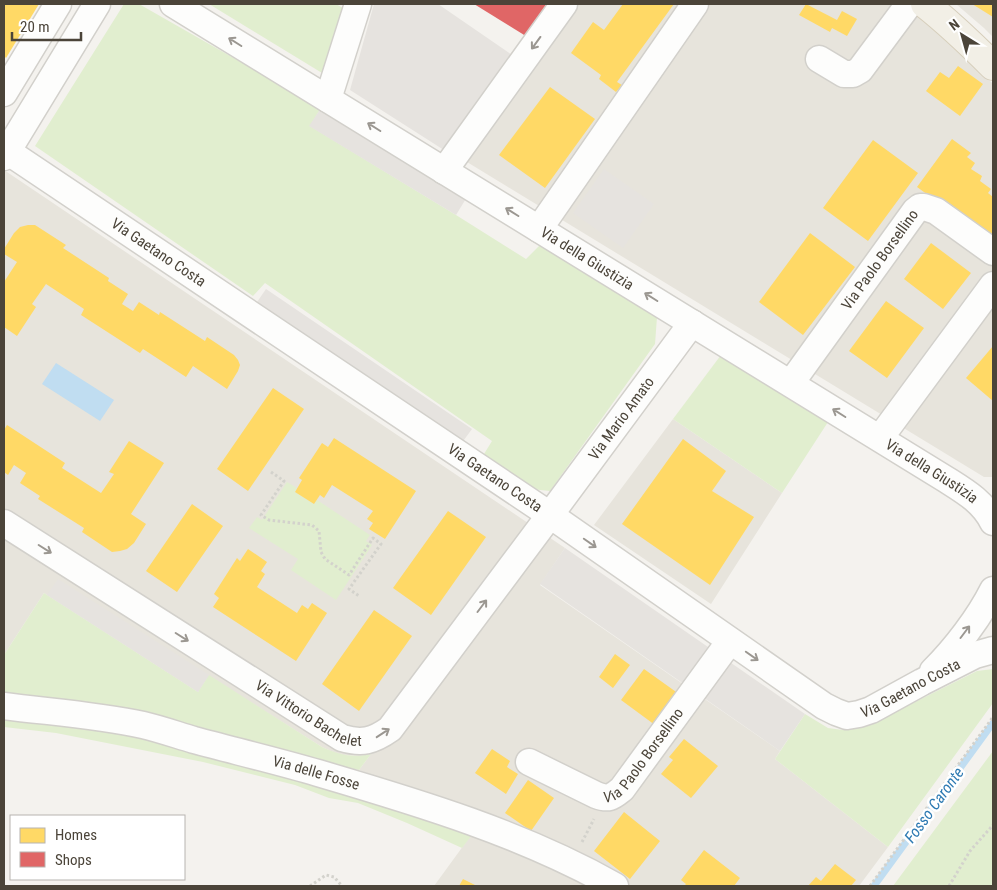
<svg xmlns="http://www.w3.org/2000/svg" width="997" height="890" font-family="'Roboto Condensed',sans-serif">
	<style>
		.residential { fill: #e7e4dc }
		.green { fill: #e1eecf }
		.parking { fill: #e6e3df }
		.water { fill: #c0ddf1 }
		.homes { fill: #ffd966 }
		.shops { fill: #e06666 }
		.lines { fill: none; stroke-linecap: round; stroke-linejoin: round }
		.stream { stroke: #c0ddf1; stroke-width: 7 }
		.minor-casing { stroke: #d2d0cb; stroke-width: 29 }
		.major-casing { stroke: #d6cebb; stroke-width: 30 }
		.path { stroke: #d3d2cc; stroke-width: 3; stroke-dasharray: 2.5 2.5; stroke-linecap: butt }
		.minor { stroke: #fdfdfc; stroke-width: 26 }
		.major { stroke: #f2efe6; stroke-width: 28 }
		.oneway { stroke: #9b9791 }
		.labels { text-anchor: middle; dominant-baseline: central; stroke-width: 5; stroke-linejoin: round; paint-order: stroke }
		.street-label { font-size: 15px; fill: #4b4439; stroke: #fff }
		.water-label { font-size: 16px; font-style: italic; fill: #2e7ab2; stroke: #fff }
	</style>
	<rect width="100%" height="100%" fill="#f4f2ee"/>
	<!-- residential -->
	<path class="residential" d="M577,4H904L951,41L993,84V477H984L467,162Z
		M956,4H993V37L984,28Z
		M4,170L565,548L540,585L780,751L775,759L888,847L859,886H434L485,816L359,770L371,754L360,756L340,755L322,747L209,676L198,692L44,593L4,655Z
		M673,419L782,493L711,604L594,525Z"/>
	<!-- green -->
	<path class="green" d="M124,4H139L321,108L310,126L456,215L526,259L540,245L657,317L655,344L550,491L531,489L484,454L492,441L265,283L253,296L35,146Z
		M209,4H336L348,11L327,76Z
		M721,355L828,422L782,493L673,419Z
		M287,482L297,488L295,492L314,504L317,500L370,535L366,541L372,545L336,600L291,570L298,559L249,528L257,517L262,520Z
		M44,593L198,692L209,675L322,747C340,755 352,758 371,754L359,770L278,752L4,693V655Z
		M993,669V703L888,847L775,759L805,714L828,728L843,730L867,726L977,671Z
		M4,712L90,722L475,831L462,848L407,823L358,803L329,798L295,785L203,762L56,733L4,727Z
		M993,751V886H893Z"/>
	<!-- parking -->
	<path class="parking" d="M374,4H438L515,57L447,152L350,90Z
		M321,108L467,197L456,215L309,126Z
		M604,169L654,204L623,248L573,213Z
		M266,289L472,429L461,444L255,305Z
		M565,548L805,714L780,751L540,584Z
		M58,579L209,675L198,692L47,595Z"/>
	<!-- water -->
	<path class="water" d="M56,363L114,400L100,421L42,384Z"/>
	<!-- homes -->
	<path class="homes" d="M4,4H39L6,58L4,56Z
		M623,4H674L617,82L622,85L616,92L599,79L601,75L571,53L593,22L604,30Z
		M806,4L837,20L842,11L857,19L847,36L832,28L830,32L799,15Z
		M972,4H993V17L977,7Z
		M958,66L983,84L960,116L926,91L940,72L949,78Z
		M550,87L595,119L545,188L499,155Z
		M952,139L971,153L967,157L975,163L971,169L982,176L980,181L991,189L988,193L993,197V235L990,240L917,187Z
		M873,140L918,173L868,241L823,208Z
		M28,225H35L66,245L63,248L109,278L108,281L128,294L122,304L133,311L139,302L159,315L160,312L205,341L207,337L234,355L238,360L240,365L238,371L227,389L193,366L186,377L143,349L140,353L81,315L84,309L46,284L32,304L36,307L17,336L4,327V282L17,262L4,254V249L14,233L20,227Z
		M810,233L855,267L803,335L759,302Z
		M931,243L971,273L943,309L904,279Z
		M886,301L924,328L887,378L849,351Z
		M993,346V401L966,378Z
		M273,388L304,409L248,491L217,469Z
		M7,425L65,463L62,468L101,493L114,474L109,472L129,441L164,463L131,514L146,524L134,543L127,549L120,551L112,552L82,532L84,528L38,499L40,496L20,483L26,473L14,465L8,475L4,472V430Z
		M334,438L416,491L385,539L369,529L373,523L367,519L373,511L332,485L324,498L320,495L314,504L295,492L302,480L299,478L322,443L328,447Z
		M683,439L726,471L712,491L754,517L710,585L622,524Z
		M192,504L223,526L177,592L146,571Z
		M448,511L486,537L431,615L393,588Z
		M248,549L267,562L261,571L265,574L257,587L297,613L302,605L308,609L312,603L327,613L296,661L213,607L219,598L214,594L237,558L240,561Z
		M374,610L412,636L359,711L322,684Z
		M615,654L630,665L613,688L599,677Z
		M644,669L679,694L655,725L621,700Z
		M684,739L718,766L691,798L661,774L673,760L669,757Z
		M492,749L510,761L507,767L518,774L506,794L475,773Z
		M528,780L554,798L531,831L505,813Z
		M624,812L660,841L630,879L594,851Z
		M704,850L740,878L734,886H684L686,884L681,880Z
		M835,864L856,880L851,886H808L816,877L821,881Z
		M463,879L477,886H459Z"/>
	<!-- shops -->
	<path class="shops" d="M474,4H553L529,38Z"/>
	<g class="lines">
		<!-- stream -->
		<path class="stream" d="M874,886L993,723"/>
		<defs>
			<g id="minor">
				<path id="s1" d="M173,4L947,480C966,492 983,502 993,522"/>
				<path d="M819,59L844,74H853L860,70L909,4"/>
				<path d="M4,93L58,4"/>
				<path d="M328,99L358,4"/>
				<path id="s2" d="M4,149L550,515L824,706L836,712L847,716L859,714L871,710L922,682L975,655L993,650"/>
				<path d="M4,157L97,4"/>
				<path d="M444,171L564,4"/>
				<path d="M539,229L695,4"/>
				<path id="s3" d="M791,383L915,211L920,207H924L936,211L993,252"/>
				<path d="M880,438L993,285"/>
				<path id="s4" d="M4,523L342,738C362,744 373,741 390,729L550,515L692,323"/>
				<path d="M933,671C955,649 979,618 993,590"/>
				<path id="s5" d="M4,706C50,712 97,715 143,725C160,729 177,735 194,740C235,751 277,761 318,773C420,803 523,834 615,886"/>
				<path id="s6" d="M529,762L596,795C609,800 612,797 622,789L730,641"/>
			</g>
			<path id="major" d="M925,4C949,23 971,44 993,66"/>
		</defs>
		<!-- minor casing -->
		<use href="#minor" class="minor-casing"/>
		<!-- major casing -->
		<use href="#major" class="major-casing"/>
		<!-- path -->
		<path class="path" d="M271,472L284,481L261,515L269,520L312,525L319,531L321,552L325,559L349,575L373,538L381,544L349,589L359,596
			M582,842L594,819
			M310,886L326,875L334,877L342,886
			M870,886L993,717
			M949,886L970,851L993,825"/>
		<!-- minor -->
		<use href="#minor" class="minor"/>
		<!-- major -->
		<use href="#major" class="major"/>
	</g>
	<!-- one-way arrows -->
	<defs><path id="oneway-shaft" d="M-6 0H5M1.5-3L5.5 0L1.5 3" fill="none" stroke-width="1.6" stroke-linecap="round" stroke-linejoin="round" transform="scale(1.25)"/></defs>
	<g class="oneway">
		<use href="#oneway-shaft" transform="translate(235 42) rotate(-148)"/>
		<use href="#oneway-shaft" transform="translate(536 43) rotate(126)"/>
		<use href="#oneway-shaft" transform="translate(374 127) rotate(-148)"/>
		<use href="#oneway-shaft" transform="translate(512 212) rotate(-148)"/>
		<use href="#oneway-shaft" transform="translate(651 297) rotate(-148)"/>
		<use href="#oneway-shaft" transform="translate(839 413) rotate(-148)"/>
		<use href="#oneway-shaft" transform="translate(590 543) rotate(35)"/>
		<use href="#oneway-shaft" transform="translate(45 549) rotate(32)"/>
		<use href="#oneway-shaft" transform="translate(482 606) rotate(-53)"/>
		<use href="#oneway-shaft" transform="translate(965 632) rotate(-53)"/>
		<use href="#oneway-shaft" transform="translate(182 637) rotate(32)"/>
		<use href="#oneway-shaft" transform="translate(752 656) rotate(35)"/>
		<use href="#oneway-shaft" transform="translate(383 733) rotate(-33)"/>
	</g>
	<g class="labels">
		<!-- street labels -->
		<g class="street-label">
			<text stroke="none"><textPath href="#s2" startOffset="186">Via Gaetano Costa</textPath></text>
			<text stroke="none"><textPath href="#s1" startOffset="486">Via della Giustizia</textPath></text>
			<text stroke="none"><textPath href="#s3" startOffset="152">Via Paolo Borsellino</textPath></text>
			<text stroke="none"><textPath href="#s4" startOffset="839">Via Mario Amato</textPath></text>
			<text stroke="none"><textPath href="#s1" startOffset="891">Via della Giustizia</textPath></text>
			<text stroke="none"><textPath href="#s2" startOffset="591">Via Gaetano Costa</textPath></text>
			<text stroke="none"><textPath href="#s2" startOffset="1086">Via Gaetano Costa</textPath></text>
			<text stroke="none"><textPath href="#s4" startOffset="360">Via Vittorio Bachelet</textPath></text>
			<text stroke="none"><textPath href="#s6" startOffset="142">Via Paolo Borsellino</textPath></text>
			<text stroke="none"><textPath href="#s5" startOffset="320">Via delle Fosse</textPath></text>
		</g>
		<!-- water labels -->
		<g class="water-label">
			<text transform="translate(934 805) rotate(-54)">Fosso Caronte</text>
		</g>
	</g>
	<!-- border -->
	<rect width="997" height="890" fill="none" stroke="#4b4439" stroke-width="10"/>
	<!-- legend -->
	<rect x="10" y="815" width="175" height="65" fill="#ffffff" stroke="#b7b4b0"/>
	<rect x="20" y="828" width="25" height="15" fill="#ffd966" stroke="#b7b4b0"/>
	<text x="55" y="840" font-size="15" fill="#4b4439">Homes</text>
	<rect x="20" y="852" width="25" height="15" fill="#e06666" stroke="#b7b4b0"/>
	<text x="55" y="865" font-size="15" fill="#4b4439">Shops</text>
	<!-- north arrow -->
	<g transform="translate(962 35) rotate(323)" stroke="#ffffff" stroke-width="4" paint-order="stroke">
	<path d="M0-4L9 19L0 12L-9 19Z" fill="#4b4439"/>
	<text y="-8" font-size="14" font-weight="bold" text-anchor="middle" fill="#4b4439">N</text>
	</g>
	<!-- scale -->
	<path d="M12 32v8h69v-8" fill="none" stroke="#4b4439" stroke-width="2.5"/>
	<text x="20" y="32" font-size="15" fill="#4b4439" stroke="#ffffff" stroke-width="4" paint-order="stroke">20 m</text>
</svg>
